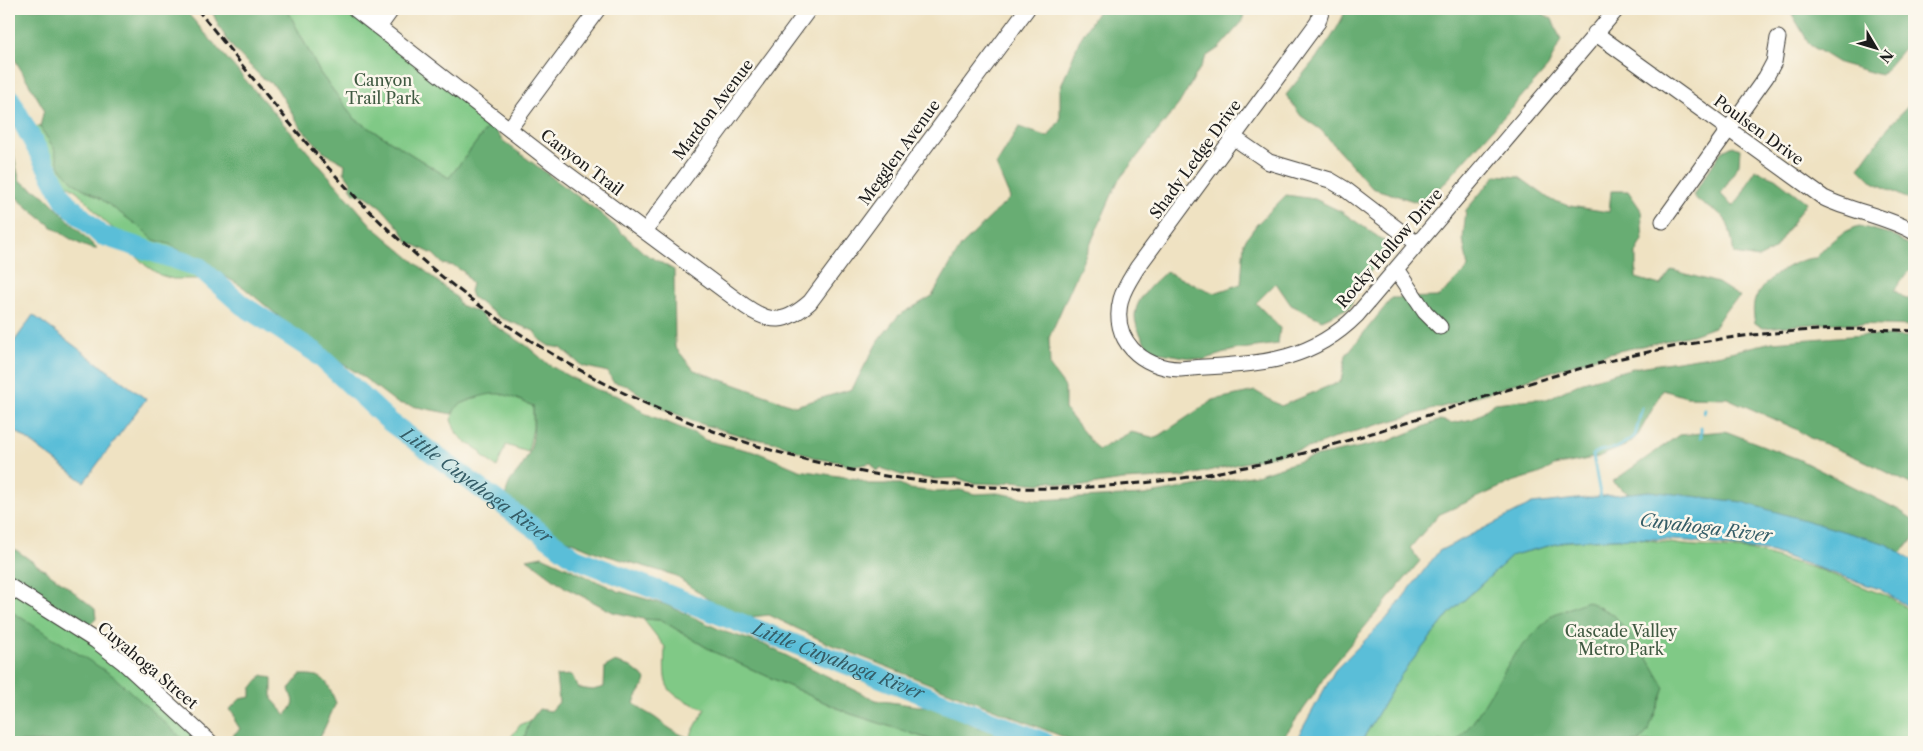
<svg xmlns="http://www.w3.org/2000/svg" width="1923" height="751" font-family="'Libre Caslon Text',serif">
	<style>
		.green { fill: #80c986; stroke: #4e7251 }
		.forest { fill: #68ad73; stroke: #426448 }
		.water { fill: #5abed8; stroke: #3b6d7a }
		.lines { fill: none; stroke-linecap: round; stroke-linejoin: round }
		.stream { stroke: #5abed8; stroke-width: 3 }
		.river { stroke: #5abed8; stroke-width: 20 }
		.minor-casing { stroke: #3c3a35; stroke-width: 17 }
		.minor { stroke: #fff; stroke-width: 15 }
		.rail { stroke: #1c1c1c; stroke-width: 3; stroke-dasharray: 8 4; stroke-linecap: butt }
		.labels { text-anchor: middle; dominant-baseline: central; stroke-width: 5; stroke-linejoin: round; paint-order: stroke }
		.park-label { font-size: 16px; fill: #3f5941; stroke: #fbf7ec }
		.street-label { font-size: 16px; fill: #1c1c1c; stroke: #fbf7ec }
		.water-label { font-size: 18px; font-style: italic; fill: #355d67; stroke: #fbf7ec }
	</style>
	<rect width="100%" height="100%" fill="#fbf7ec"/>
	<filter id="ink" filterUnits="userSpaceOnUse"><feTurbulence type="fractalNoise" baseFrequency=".02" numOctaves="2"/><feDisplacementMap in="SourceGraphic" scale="10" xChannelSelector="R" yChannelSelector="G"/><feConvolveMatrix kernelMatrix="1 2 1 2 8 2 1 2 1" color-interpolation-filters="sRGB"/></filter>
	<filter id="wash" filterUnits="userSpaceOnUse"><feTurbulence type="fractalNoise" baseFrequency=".0096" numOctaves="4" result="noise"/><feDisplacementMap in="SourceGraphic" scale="20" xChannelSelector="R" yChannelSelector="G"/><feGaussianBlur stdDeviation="1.12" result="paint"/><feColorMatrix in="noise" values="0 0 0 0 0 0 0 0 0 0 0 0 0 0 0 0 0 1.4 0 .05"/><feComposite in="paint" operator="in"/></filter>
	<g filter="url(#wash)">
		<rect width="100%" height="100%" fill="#efe2c2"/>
		<!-- green -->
		<path class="green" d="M287,9H346L491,123L449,178L355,119L320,73Z
			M30,125L40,127L54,148L59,166L74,183L101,199L143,229L154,240L169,244L225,276L208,279H173L160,275L145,265L136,256L124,238L103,220L78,192L58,178Z
			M490,392L507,395L533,406V428L528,452L506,445L497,467L483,457L480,451L466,442L457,434L451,420L456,406Z
			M1635,538L1684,545L1749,550L1821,570L1891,598L1914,613V742H1361L1401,675L1449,614L1513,555L1568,541Z
			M9,586L68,622L210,742H9Z
			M643,619L661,620L714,652L848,713L938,742H702L689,738L705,709C664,692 663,692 665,647Z
			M530,721L523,742H507L521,724Z"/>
		<!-- forest -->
		<path class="forest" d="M9,9H184L372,226L456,297L460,305L480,313L489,322L527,346L549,365L570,377L595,389L618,396L633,404L644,413L696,434L705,440L759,453L799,470L858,479L868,484H900L910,489L938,492L960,490L975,494L997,493L1038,500L1144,495L1256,475L1309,458L1389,441L1440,420L1452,423L1473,419L1495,403L1533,399H1547L1583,382L1633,368L1722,354L1772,342L1864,335L1914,337V486L1867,462L1810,438L1794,428L1727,398L1686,397L1663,390L1638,435L1627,445L1598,457L1554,466L1539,474L1512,482L1438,515L1410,548L1420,561L1327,672L1313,696L1280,742H1076L827,643L769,615L751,617L726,612L674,575L598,553L562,538L528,519L505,499C509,474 515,480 525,461C535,445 534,424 533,406C505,394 499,389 470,400C461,404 457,405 452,414L397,403L359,374L318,349L243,287L169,244L154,240L142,229L101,199L74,183L59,166L54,148L40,127L44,109L14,58L9,52Z
			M211,9H287L320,73L355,119L449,178L491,123L502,140L600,213L644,253L674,270L675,347L694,370L795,406L852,389L878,341L898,316L932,296L961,246L1010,198L996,165L1019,127L1048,137L1060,120V89L1079,41L1099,9H1245L1242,22L1219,48L1207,56L1179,104L1118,181L1049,338L1050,367L1065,387V409L1098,450L1131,432L1156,438L1213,400L1255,391L1281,406L1341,381L1346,355L1392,298L1439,297L1468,268L1463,239L1466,210L1496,175L1519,177L1551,200L1570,206L1609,212L1611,191H1628L1641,210L1643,240L1636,253V278L1660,285L1672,270L1718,283L1740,297L1726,309L1714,327L1692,335L1605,354L1456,403L1345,434L1312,447L1183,477L1123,480L1077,487L1048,481L1039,484L1012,481L1002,484L971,483L958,478L934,479L901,475L881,468L876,471L871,463L851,467L840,462L818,459L778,443L749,438L695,422L657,406L628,386L613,382L608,372L582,366L561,348L549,346L540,340L534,331L501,318L472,297L470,291L472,284L464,272L454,266L443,264L433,254L408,242L401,230L381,207L366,196L354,193L351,188V182L344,172L345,164L325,153L302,129L276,87L260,76L233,48L219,27Z
			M1346,9H1535L1552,19L1561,40L1548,67L1442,186L1417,202L1372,188L1321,130L1301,116L1286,95C1307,68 1334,41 1346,9Z
			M1789,9H1914V37L1881,75L1839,63L1810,45Z
			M1914,100V202L1873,182L1859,168L1889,126Z
			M9,119L14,127L9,138C15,152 15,166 20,181L45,196L97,249C77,250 24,206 9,190Z
			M1733,146L1740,149L1739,164L1721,194L1732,206L1739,200L1755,170L1775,178L1806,202L1774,250L1758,258L1734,254C1732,243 1731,224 1722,216C1713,207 1703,208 1693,195L1721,152Z
			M1286,195L1315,199L1342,212L1387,243L1379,262L1358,284L1350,307L1322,320L1291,305L1276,283L1256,303L1280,328L1278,344L1234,350L1203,360L1149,351C1145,342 1135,327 1135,317C1135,299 1153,283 1166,272L1214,293L1241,284L1244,242L1257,224Z
			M1859,226L1890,234L1912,247L1914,266L1894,290L1906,299H1914V326L1825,323L1763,328L1755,323C1753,314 1752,304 1757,295C1767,277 1796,258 1816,258C1829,242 1839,233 1859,226Z
			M1725,431L1798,459L1899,510L1914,520V538L1901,553L1886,544L1649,491L1629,494L1612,482L1679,435Z
			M9,545L64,584L95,609L96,619L89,626L68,622L9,586Z
			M542,556L618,591L667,605L725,632L763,644L875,700L918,706H932L950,712L976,727L999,730L1017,742H938L848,713L714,652L661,620L643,619L613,612L566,588L527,559Z
			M1587,601L1614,615L1646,655L1665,688L1648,731L1639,742H1456L1473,722L1514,655L1552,615Z
			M9,610L112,675L186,742H9Z
			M614,662L631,667L646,679C644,689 637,694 634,703C641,711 649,713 657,719C673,732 682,736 702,742H523L530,721L539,709L551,711L559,702L556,676L572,675L578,688L593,690L604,687L605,667Z
			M262,675L272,678V699L286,715L294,704L289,689L300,675C326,674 327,681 336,703L318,742H232L234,734L240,729L235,721L234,714L229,710L240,699L251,697V689Z"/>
		<!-- water -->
		<path class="water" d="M33,315L146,399L84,482L9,426V349Z
			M1649,491L1742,502L1887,544L1914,562V610L1879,589L1772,552L1690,541L1635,538L1568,541L1513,555L1449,614L1401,675L1361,742H1295L1335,670L1387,618L1439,551L1532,504Z"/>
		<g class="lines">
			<!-- stream -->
			<path class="stream" d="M1704,413L1705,409
				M1701,437V428
				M1601,500L1593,455L1599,451L1617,448L1635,436L1642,408"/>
			<!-- river -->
			<path class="river" id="s1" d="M9,97L65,201L101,235L199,267L242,305L315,352L390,422L575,558L1044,742"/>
		</g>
	</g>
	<g filter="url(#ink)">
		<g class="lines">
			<defs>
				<path id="minor" d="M355,9L554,164L745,306C772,325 786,323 810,302L1027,9
					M1322,9L1318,22L1137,268C1131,278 1124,288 1121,299C1110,340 1142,368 1180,369C1249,363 1304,368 1357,315L1617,9
					M379,27L392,9
					M1595,33L1824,198C1853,212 1886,216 1914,232
					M509,129L598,9
					M1233,137L1269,162L1330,180L1345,189L1417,244
					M1663,221L1766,77L1774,62L1778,38
					M645,231L809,9
					M1396,269L1425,312L1440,327
					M9,586L96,641L123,662L210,742"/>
			</defs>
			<!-- minor casing -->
			<use href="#minor" class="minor-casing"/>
			<!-- minor -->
			<use href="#minor" class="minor"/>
			<!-- rail -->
			<path class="rail" d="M197,9C265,93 331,180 413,252C662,471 991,538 1308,452C1419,421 1526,379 1639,354C1729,334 1822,325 1914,331"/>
		</g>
	</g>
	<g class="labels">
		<!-- park labels -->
		<g class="park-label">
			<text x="383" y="80">Canyon<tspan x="383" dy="18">Trail Park</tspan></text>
			<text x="1621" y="631">Cascade Valley<tspan x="1621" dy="18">Metro Park</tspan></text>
		</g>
		<!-- street labels -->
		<g class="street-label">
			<text transform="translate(713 109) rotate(-53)">Mardon Avenue</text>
			<text transform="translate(1759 130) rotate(36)">Poulsen Drive</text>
			<text transform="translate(899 152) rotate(-54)">Megglen Avenue</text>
			<text transform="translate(1195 159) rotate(-54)">Shady Ledge Drive</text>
			<text transform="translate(582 162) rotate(37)">Canyon Trail</text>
			<text transform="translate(1389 248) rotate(-49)">Rocky Hollow Drive</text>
			<text transform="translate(148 665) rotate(40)">Cuyahoga Street</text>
		</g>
		<!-- water labels -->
		<g class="water-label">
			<text stroke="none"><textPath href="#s1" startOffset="625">Little Cuyahoga River</textPath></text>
			<text transform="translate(1706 528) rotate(7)">Cuyahoga River</text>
			<text stroke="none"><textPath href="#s1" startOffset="1030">Little Cuyahoga River</textPath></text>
		</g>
	</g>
	<!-- margin -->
	<rect width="1923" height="751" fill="none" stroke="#fbf7ec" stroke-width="30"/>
	<!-- north arrow -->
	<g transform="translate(1876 48) rotate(128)" stroke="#fbf7ec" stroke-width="4" paint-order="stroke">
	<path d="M0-4L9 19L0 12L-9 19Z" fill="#1c1c1c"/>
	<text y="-8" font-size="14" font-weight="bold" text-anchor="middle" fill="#1c1c1c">N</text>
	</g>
</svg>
